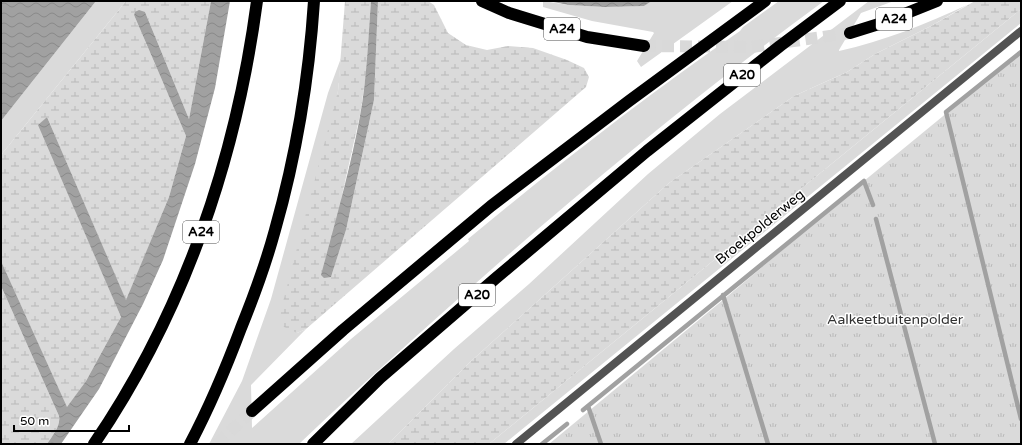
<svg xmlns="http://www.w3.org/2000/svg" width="1022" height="445" font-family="'Varela Round',sans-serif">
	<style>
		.grass { fill: #dadada }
		.wetland { fill: url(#wetland-marsh) }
		.park { fill: url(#park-tufts) }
		.water { fill: url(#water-waves) }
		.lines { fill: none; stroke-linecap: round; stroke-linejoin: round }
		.stream { stroke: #a1a1a1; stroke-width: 4.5 }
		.motorway-tunnel { stroke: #d9d9d9; stroke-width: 12; stroke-dasharray: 12 6; stroke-linecap: butt }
		.minor { stroke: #535353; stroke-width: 8 }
		.motorway { stroke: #000; stroke-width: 12 }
		.labels { text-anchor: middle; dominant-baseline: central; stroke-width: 3; stroke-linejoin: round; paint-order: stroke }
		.shield { fill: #fff; stroke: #4c4c4c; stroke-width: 1 }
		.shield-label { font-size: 13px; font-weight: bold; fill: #000 }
		.street-label { font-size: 14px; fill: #000; stroke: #fff }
		.park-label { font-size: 14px; fill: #313131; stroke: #fff }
	</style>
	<defs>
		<pattern id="wetland-marsh" width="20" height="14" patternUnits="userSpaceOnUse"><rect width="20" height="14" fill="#dadada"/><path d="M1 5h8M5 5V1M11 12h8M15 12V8" fill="none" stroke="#b9b9b9"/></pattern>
		<pattern id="park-tufts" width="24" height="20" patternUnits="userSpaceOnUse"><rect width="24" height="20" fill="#dadada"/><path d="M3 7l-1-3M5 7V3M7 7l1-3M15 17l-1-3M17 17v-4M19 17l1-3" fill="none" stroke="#b9b9b9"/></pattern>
		<pattern id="water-waves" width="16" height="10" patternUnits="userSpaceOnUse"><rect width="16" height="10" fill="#a1a1a1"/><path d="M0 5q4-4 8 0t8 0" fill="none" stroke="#898989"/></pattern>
	</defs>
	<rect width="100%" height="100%" fill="#fff"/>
	<!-- grass -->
	<path class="grass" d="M96,1H126L1,155V121Z
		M543,1L569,5L605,7L644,6L652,1H733L641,67L637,61L654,33L653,32L592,21L543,7Z
		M779,1H824C712,83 606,170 501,261C433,321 365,381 299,444H209L242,381L271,299L328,93L341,58L338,91L297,333L306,329L251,385L252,428L351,339L469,241L468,239C556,166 646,96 740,31L743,27Z
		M869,1H894L861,13L839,50V51C884,41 926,24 967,5L931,26L875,54L847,72L794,96L669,183L470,362L388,444H351L454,349L529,284L648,174L720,114Z
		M1021,9V23L504,444H489Z"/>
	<!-- wetland -->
	<path class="wetland" d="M126,1H211L189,119L145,12H135L134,15L186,136L169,197L126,301L47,117L39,125L121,317L86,381L67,408L1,261V155Z
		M345,1H371L366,74L360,115L342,195L331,277L346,230L374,100L378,1H428L434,5L448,33L466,45L487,50L508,46L533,48L567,60L584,68L589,77L586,87L306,329L297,333L284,327L279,317L338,91Z
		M975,1H1021V9L489,444H388L470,362L669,183L794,96L847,72L875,54L931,26Z
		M1,286L59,416C61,426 52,436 47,444H1Z"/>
	<!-- park -->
	<path class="park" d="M1021,52V444H549L723,300L864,181Z"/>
	<!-- water -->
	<path class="water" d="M1,1H96L1,121Z
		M211,1H230L215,88L195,164L163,260L143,304L99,389L61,444H47C52,436 61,426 59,416L1,286V261L67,407L86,381L121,317L38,125L47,117L126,300L169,197L186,136L134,15L135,12L139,10L145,12L189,119Z
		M371,1H378L374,100L346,230L331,277L324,278L321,275C335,223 350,170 360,116C367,78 368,39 371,1Z
		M548,1H652L644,6L605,7L569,5Z"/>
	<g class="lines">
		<!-- stream -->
		<path class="stream" d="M1021,52L946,112L1021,419
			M876,219L935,444
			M723,295L768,444
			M588,406L601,444
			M583,410L864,181L873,205
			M542,444L567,424"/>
		<!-- motorway-tunnel -->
		<path class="motorway-tunnel" d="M644,46L752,47L850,33
			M217,444L252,411"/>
		<!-- minor -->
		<path class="minor" d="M516,444L1021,31"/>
		<!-- motorway -->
		<path class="motorway" d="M482,1L509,13L587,37L644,46
			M850,33L882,23L937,1
			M252,411L343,330L491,206L629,101L765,1
			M94,444C184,312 236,159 257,1
			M190,444C210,406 226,368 241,328C254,296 266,263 275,230C296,156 309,78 314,1
			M313,444L380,378L496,278L647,151L780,46L840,1"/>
	</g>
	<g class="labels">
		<!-- shield labels -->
		<g class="shield">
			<rect x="876" y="8" width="36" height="22" rx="3"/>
			<rect x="544" y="18" width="36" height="22" rx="3"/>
			<rect x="724" y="64" width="36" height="22" rx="3"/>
			<rect x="183" y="221" width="36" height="22" rx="3"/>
			<rect x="459" y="284" width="36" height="22" rx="3"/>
		</g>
		<g class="shield-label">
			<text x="894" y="19">A24</text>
			<text x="562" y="29">A24</text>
			<text x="742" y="75">A20</text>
			<text x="201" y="232">A24</text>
			<text x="477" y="295">A20</text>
		</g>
		<!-- street labels -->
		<g class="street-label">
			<text transform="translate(760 227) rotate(-39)">Broekpolderweg</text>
		</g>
		<!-- park labels -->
		<g class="park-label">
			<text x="895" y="319">Aalkeetbuitenpolder</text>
		</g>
	</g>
	<!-- border -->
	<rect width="1022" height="445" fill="none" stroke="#000000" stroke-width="4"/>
	<!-- scale -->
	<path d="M14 425v6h115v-6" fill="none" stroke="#000000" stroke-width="2"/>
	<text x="20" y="425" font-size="12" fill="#000000" stroke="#ffffff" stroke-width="3" paint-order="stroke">50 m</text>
</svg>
